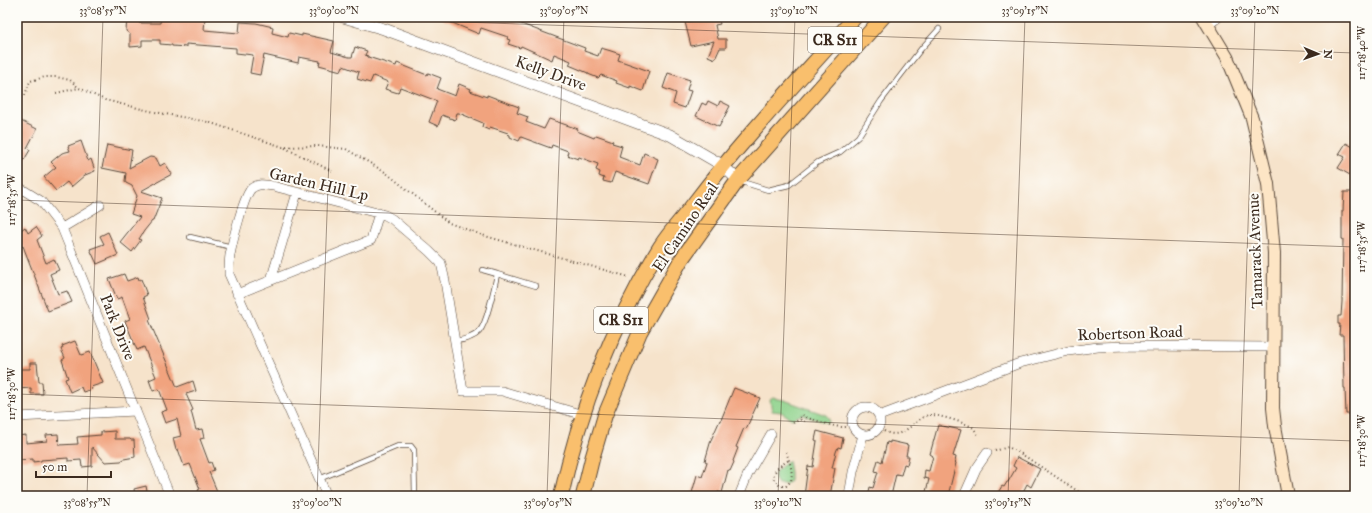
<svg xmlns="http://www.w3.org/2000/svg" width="1372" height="513" font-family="'IM FELL Great Primer',serif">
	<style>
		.green { fill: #8ed28b; stroke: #647e54 }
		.building { fill: #f1a37e }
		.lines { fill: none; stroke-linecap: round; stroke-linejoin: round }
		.service-casing { stroke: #574638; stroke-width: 6 }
		.minor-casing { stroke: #574638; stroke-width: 10 }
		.tertiary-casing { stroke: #574638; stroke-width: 12 }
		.secondary-casing { stroke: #574638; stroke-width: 14 }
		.primary-casing { stroke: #574638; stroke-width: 16 }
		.path { stroke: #574638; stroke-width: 2; stroke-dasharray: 1 3; stroke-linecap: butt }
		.service { stroke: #fff; stroke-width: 4.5 }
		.minor { stroke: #fff; stroke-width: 9 }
		.tertiary { stroke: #fff; stroke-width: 11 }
		.secondary { stroke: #fde5c5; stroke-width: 12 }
		.primary { stroke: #f9bf6d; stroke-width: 14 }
		.ticks { fill: none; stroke: #3b2a1e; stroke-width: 1; stroke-opacity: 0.45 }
		.labels { text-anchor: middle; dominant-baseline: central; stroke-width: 4; stroke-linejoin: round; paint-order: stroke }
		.shield { fill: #fdfcf7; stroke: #75695f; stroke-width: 1 }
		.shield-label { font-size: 15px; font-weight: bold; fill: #3b2a1e }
		.street-label { font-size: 16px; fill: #3b2a1e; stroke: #fdfcf7 }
		.neatline { fill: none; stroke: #3b2a1e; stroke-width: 1.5 }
		.ticks-label { font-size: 10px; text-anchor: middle; fill: #3b2a1e }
	</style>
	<rect width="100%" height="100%" fill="#fdfcf7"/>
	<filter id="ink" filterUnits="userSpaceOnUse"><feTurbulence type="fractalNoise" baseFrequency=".025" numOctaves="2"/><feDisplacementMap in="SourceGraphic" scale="8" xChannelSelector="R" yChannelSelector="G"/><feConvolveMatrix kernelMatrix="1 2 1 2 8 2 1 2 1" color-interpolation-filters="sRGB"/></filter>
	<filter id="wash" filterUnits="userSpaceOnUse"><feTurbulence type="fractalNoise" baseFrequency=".012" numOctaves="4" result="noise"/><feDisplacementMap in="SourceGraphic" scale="16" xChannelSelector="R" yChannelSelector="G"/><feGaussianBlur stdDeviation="0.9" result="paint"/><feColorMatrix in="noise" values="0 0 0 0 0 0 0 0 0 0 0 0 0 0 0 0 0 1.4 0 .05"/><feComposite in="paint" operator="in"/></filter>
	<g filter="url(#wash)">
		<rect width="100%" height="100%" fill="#f6e3cb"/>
		<!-- green -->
		<path class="green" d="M773,398L784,400L826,415L829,419V423L808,417L803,414L792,419L781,412L772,411L770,400Z
			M788,461L790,472V481L786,484H778L775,479V472Z"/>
		<g id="blocks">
			<!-- building -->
			<path class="building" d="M127,17H139V23H160L161,17L205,18L204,30L239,33L240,22L256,23L273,27L272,33L288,37L289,33L302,36V34L334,41L331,52L349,57H352L355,47L367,51L365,55L368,56V57L396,66L397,63L427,75L428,73L441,78L437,89L455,96L459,84L471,89L470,91L487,97V95L519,107L517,113L528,117L526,122L544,129L549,119L578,129L577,131L594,138L596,135L613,141L612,143L622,146L619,157L640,165L644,153L658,159L649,184L615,172L611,183L603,181L604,178L599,176L600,172L596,170L598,164L579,157L578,159L567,155L568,151L552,145L551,148L548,147L521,137L519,141L510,137V135L507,134L508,133L490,127L489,130L482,127L483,123L459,113H457L455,120L442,115L438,126L429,122L437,101L400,87L398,93L385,89L388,82L373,76L370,83L357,79L359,72L343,66L341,71L319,65L320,61L299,57L298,63L264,55L260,75L250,73L253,55L236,53V48L186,44V47L172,46V45L160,44V40H142V46L130,47V34L126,31Z
				M438,17H517L516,22L585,48L584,51L598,56L601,48L611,51L620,54L618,60L649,71L643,91L630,86V88L616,83L617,81L601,75L598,78L588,74V73L569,65L571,61L554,54L552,60L521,46L520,48L508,44L510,40L507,39L508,37L481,28L479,34Z
				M709,17H718L720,24L715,25L718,39H726V48H720L715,59L708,56L714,41L691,46L685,22Z
				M668,73L690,80L687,90L691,91L685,108L673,104L676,93L663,88Z
				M708,101L718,106L720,101L730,106L719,127L696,116L702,103L706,105Z
				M17,119L37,129L27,148L30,150L24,160L17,156Z
				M81,141L88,161L91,159L95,171L85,175L71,187L67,182L56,191L44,177L56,167L51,162L62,153L70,151L68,146Z
				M1346,143L1355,148V178L1338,168L1345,157L1339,154Z
				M107,145L132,150L129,168L150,157L156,158L160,166L165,163L172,174L141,191L162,198L153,221H152L144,231L139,239L141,240L132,252L120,242L140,217L131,214L137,196L132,186L126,183L125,181L126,173L102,168Z
				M1344,192H1355V414H1346L1345,388H1344L1343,335H1339L1340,324H1338V316H1341L1342,302L1343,239H1342V211H1343Z
				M25,227L28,233L36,227L42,236L37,240L46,263L54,259L59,270L50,274L58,294L67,291L72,302L48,311L23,246L17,250V233Z
				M108,232L118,255L97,264L90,249L104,244L100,236Z
				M124,274L127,281L138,277L139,280L141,279L147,295L143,297L151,319L149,320L177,387L193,381L196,391L186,394L193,410L191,411L196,430L202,429L204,438L200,439L209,463L211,462L214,470L209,472L219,496H200L198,490L200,489L190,464L184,466L178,449L176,450L173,438L181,436L177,419L165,423L161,412L167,410L159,389L153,391L149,380L156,377L144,347L137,350L125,321L130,319L122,297L117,299L109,279Z
				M75,341L81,355L90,352L103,383L91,387L92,389L83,392L81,387L70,392L65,379L68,378L62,360L65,358L61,349L63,348L62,346Z
				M30,363H37L39,382H42L43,394H31V388L17,389V369H30Z
				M734,388L760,398L746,429L744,428L736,447L738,448L733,461L734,462L730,471L728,470L722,493L718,492L716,496H694V494L692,493L697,475L702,477L707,462L705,461L711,440L720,420H721Z
				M938,425L961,430L953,456L956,457L955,462L956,463L948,496H925L929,479L924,478L925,470L929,471L933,456L930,454Z
				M115,431V439H130L131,440H134L135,457L124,459L121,461L105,462L92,447V466L82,467L81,460L68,461V458L41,460V461L33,462V459L17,460V436L26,435V443L47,441L46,435L58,434L59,445L78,444L77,437L101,435V432Z
				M817,431L843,438L841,448L838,447L836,452L832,468H835L830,496H804L808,466L813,467L817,441L815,440Z
				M890,441L908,445L906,456H909L907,465L904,464L901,475L896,474L891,496H868L870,487L873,488L878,472L875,471L878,460L882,462L887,442L890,443Z
				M1017,457L1040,469L1031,487L1027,484L1021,496H996L1002,486L1004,487L1007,482H1008L1016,468L1013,466Z
				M146,486L148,496H135L134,489Z"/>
		</g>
	</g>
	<g filter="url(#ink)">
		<use href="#blocks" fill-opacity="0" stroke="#574638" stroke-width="1"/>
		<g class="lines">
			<defs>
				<path id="service" d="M739,181L768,190L789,185L818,162L840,152L858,137L881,101L921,49L939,29
					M190,237L232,247
					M483,270L497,274
					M455,341C480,338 483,330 489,308C492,297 495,286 497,274L536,286
					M319,479L398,446H411L414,450L415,496"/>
				<path id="minor" d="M17,186L41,201L62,228L170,496
					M62,228L100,205
					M271,280L297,193
					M237,294L371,240L379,213
					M852 421a14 14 0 1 1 28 0a14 14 0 1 1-28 0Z
					M879,416L1020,363L1068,351L1098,347L1127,346L1274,347
					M17,417L136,411
					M327,496L229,274C229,268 229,262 230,255C232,244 244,194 252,188C259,183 265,185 273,186L385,215L392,219L429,251L441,263L445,281L463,391H502L583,415
					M739,496L748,474L771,434
					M849,496L853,472L863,435
					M964,496L976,469L987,453"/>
				<path id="tertiary" d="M343,17L384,29L670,135L722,165L738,180
					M1208,24L1217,17"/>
				<path id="secondary" d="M1203,17L1227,57L1252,118L1268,184L1274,253L1273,408L1275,426L1288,496"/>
				<path id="primary" d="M561,496C580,408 613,324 660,247C670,231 684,217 695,202C744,137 801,78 855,17
					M583,496L592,459L605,415L640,332L681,260L738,180L883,17"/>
			</defs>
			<!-- service casing -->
			<use href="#service" class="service-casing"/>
			<!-- minor casing -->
			<use href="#minor" class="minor-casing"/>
			<!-- tertiary casing -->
			<use href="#tertiary" class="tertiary-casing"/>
			<!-- secondary casing -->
			<use href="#secondary" class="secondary-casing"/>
			<!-- primary casing -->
			<use href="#primary" class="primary-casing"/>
			<!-- path -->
			<path class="path" d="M56,93L79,88
				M25,95L30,81L45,77H56L70,80L79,88L105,100L150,111L208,122L283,147L318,146L346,149L385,172L449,223L485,236L629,277
				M285,148L332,171
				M800 418a3 3 0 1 1 6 0a3 3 0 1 1-6 0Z
				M806,418C819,420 833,428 846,427
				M793,423L800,419
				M884,431C904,442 914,418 929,415C937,414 965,423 972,427C975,429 977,434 979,437
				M995,451L1008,447L1020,453L1085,496
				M786,452C790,462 793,471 791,481L786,486H780L774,480C772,470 781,465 789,460"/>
			<!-- service -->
			<use href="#service" class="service"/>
			<!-- minor -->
			<use href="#minor" class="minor"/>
			<!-- tertiary -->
			<use href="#tertiary" class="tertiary"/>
			<!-- secondary -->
			<use href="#secondary" class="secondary"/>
			<!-- primary -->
			<use href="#primary" class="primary"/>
		</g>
	</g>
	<!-- ticks -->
	<path class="ticks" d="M317,17L1355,53M17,200L1355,247M17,394L1355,441M87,496L103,17M317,496L334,17M547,496L564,17M778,496L795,17M1008,496L1025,17M1239,496L1255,17"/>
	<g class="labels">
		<!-- shield labels -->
		<g class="shield">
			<rect x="808" y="27" width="54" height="26" rx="3"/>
			<rect x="594" y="307" width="54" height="26" rx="3"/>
		</g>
		<g class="shield-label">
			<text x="835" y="40">CR S11</text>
			<text x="621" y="320">CR S11</text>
		</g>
		<!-- street labels -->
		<g class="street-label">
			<text transform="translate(551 73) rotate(20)">Kelly Drive</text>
			<text transform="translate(319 184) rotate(13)">Garden Hill Lp</text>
			<text transform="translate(685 227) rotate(-56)">El Camino Real</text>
			<text transform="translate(1255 251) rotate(-92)">Tamarack Avenue</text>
			<text transform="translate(118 327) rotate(68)">Park Drive</text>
			<text transform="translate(1130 333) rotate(-2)">Robertson Road</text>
		</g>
	</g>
	<!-- margin -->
	<rect width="1372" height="513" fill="none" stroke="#fdfcf7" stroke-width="44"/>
	<!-- north arrow -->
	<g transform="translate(1318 54) rotate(92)" stroke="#fdfcf7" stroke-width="3" paint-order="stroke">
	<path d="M0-3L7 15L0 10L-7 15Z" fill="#3b2a1e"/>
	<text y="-6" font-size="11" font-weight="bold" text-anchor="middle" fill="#3b2a1e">N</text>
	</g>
	<!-- scale -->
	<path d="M36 471v6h75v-6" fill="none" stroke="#3b2a1e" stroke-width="2"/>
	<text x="42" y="471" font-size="12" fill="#3b2a1e" stroke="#fdfcf7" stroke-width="3" paint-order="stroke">50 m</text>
	<rect x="22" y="22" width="1328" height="469" class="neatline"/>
	<g class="ticks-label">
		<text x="103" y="14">33°08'55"N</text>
		<text x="334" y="14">33°09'00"N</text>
		<text x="564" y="14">33°09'05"N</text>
		<text x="794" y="14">33°09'10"N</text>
		<text x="1025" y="14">33°09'15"N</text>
		<text x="1255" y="14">33°09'20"N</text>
		<text transform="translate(1361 53) rotate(-90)" y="4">117°18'40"W</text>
		<text transform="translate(11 200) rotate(-90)" y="4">117°18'35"W</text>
		<text transform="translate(1361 247) rotate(-90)" y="4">117°18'35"W</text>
		<text transform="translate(11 394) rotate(-90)" y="4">117°18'30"W</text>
		<text transform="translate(1361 441) rotate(-90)" y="4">117°18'30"W</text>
		<text x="87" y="506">33°08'55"N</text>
		<text x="317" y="506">33°09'00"N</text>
		<text x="548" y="506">33°09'05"N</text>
		<text x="778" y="506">33°09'10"N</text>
		<text x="1008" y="506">33°09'15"N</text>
		<text x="1239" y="506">33°09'20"N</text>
	</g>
</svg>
